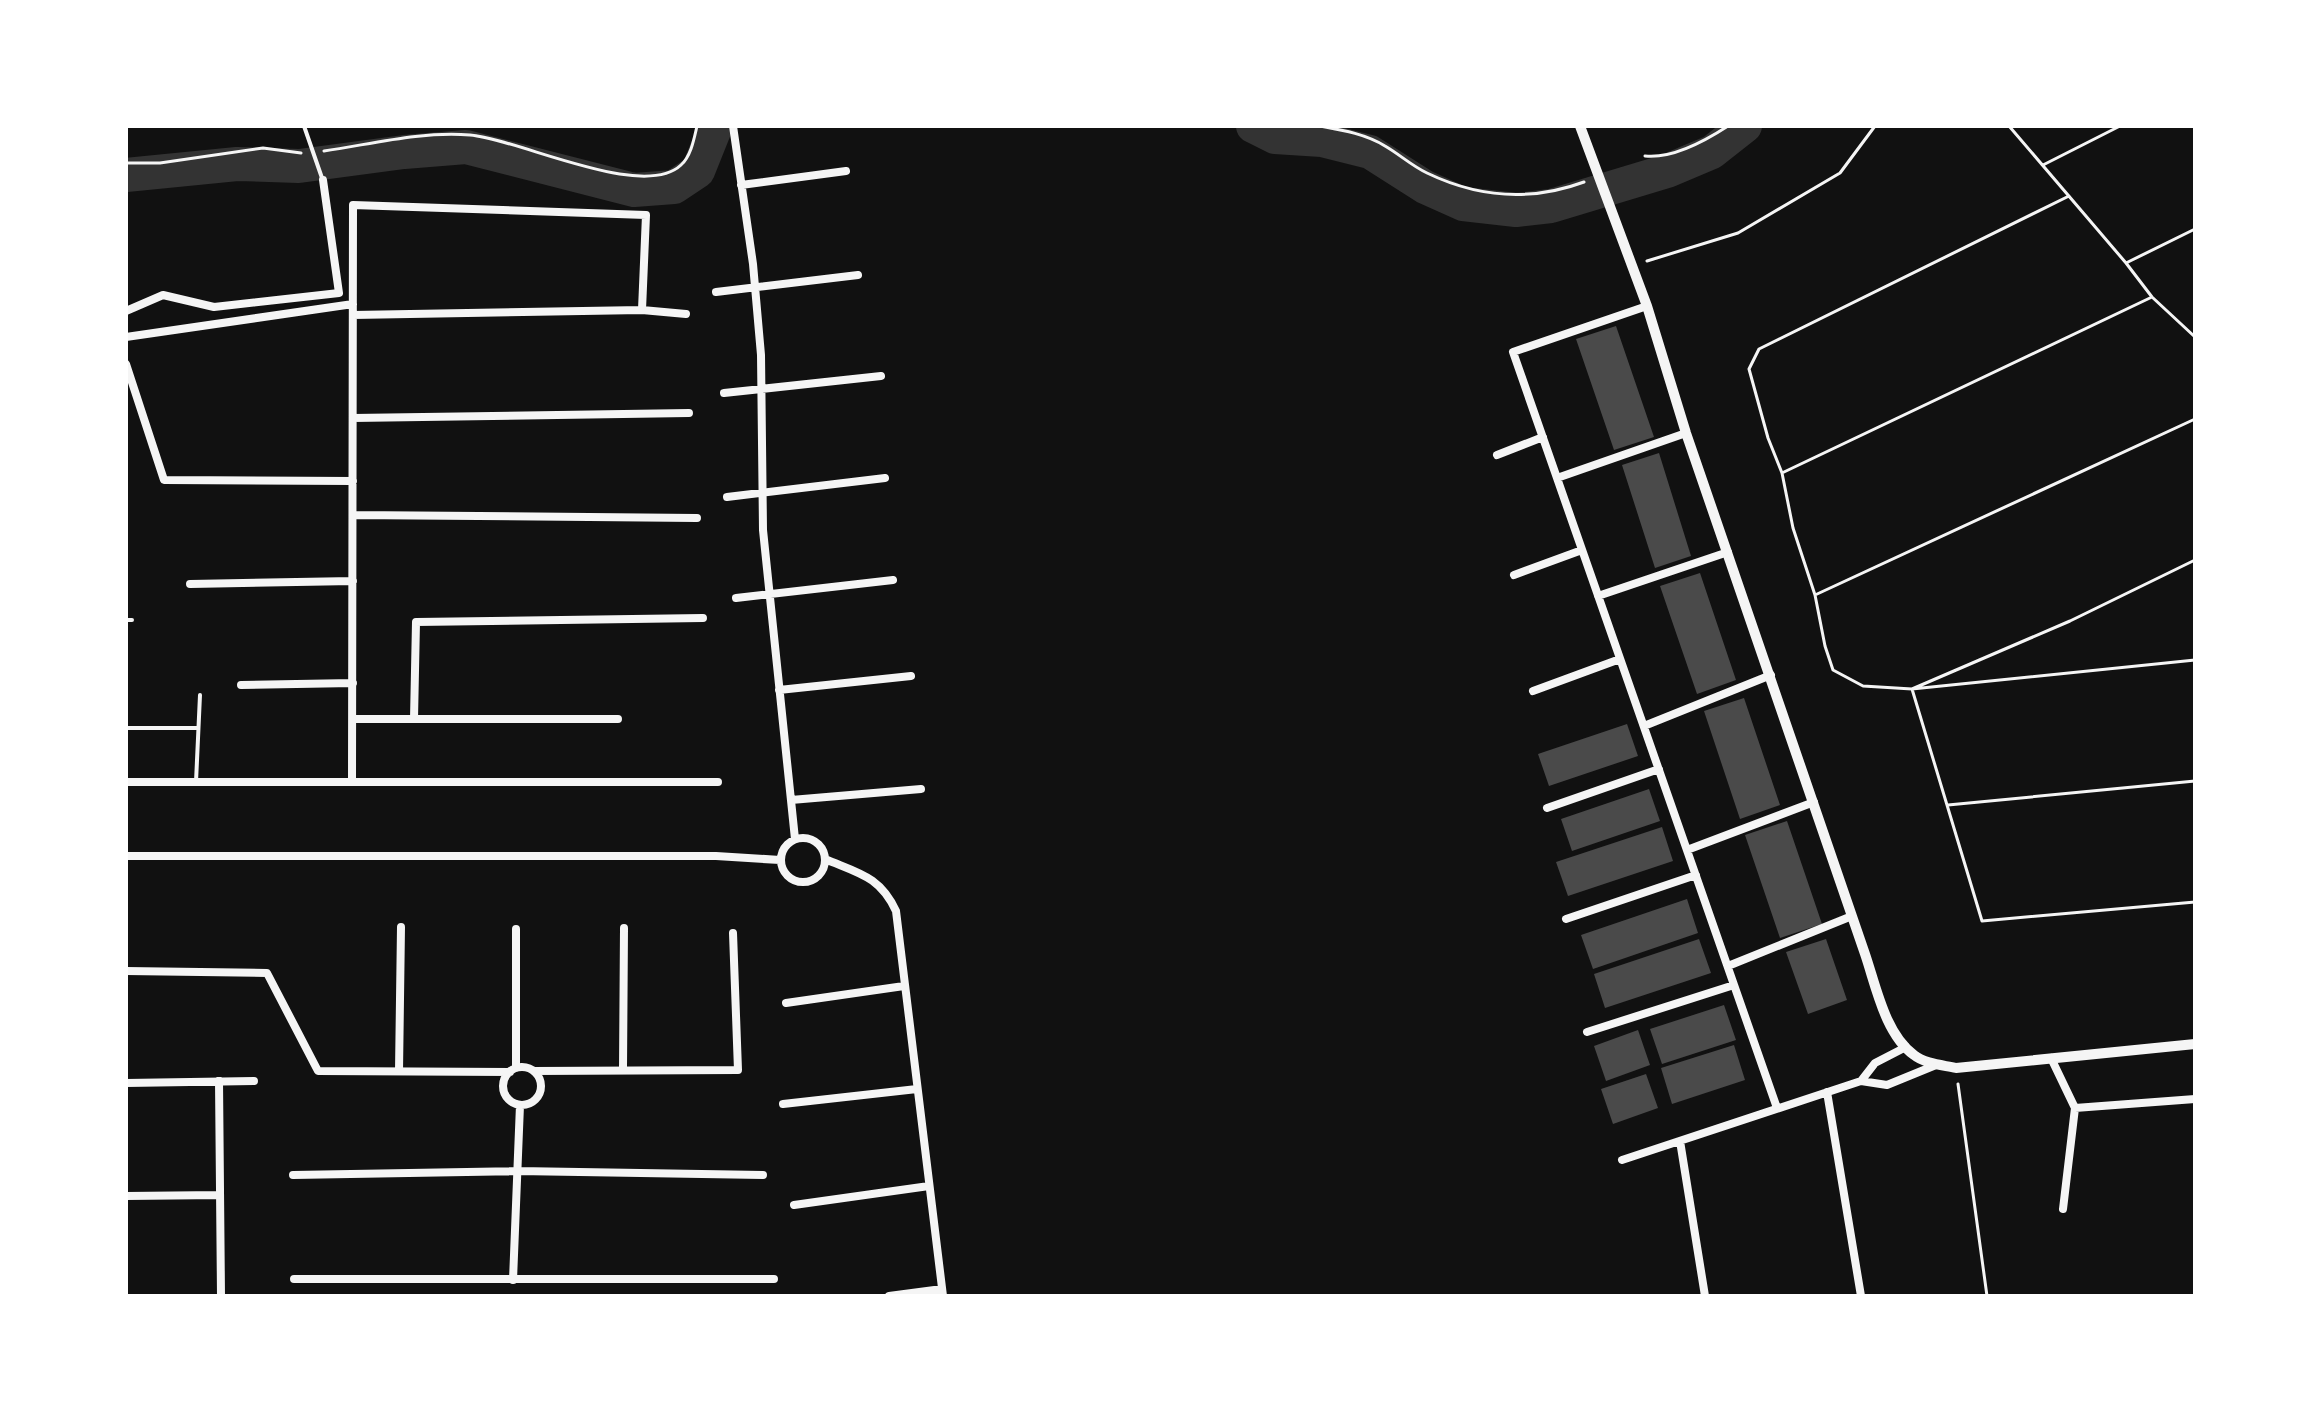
<svg xmlns="http://www.w3.org/2000/svg" width="2321" height="1422" font-family="Barlow,sans-serif">
	<style>
		.lines { fill: none; stroke-linecap: round; stroke-linejoin: round }
		.river { stroke: #333; stroke-width: 34 }
		.building { fill: #4a4a4a }
		.path { stroke: #f5f5f5; stroke-width: 3 }
		.service { stroke: #f5f5f5; stroke-width: 4 }
		.minor { stroke: #f5f5f5; stroke-width: 8 }
		.tertiary { stroke: #f5f5f5; stroke-width: 10 }
	</style>
	<rect width="100%" height="100%" fill="#111"/>
	<g class="lines">
		<!-- river -->
		<path class="river" d="M1253,126L1275,137L1322,140L1370,152L1425,187L1463,204L1516,210L1551,206L1667,171L1712,152L1745,126
			M126,175L237,164L299,166L404,152L466,147L634,190L674,187L698,171L716,126"/>
	</g>
	<!-- building -->
	<path class="building" d="M1616,326L1654,437L1614,450L1576,339Z
		M1659,453L1691,556L1655,568L1622,465Z
		M1700,573L1736,680L1697,694L1660,586Z
		M1744,698L1780,805L1740,819L1704,711Z
		M1627,724L1638,756L1549,786L1538,754Z
		M1649,789L1660,821L1572,851L1561,819Z
		M1787,821L1822,924L1780,938L1745,835Z
		M1662,827L1673,861L1568,896L1556,862Z
		M1687,899L1698,933L1593,969L1581,935Z
		M1699,939L1711,973L1605,1008L1594,974Z
		M1826,939L1847,1000L1808,1014L1786,952Z
		M1724,1005L1736,1040L1662,1064L1650,1029Z
		M1638,1030L1650,1065L1606,1081L1594,1046Z
		M1734,1045L1745,1080L1672,1104L1661,1068Z
		M1646,1074L1658,1108L1613,1124L1601,1089Z"/>
	<g class="lines">
		<!-- path -->
		<path class="path" d="M1320,126C1342,130 1366,134 1385,146C1399,154 1412,166 1427,173C1479,198 1530,202 1584,182
			M2009,126L2126,263L2152,297L2195,337
			M324,151C372,144 421,131 470,135C519,139 643,201 681,165C691,156 694,139 697,126
			M1645,156C1673,159 1705,141 1728,126
			M126,163H160L263,148L301,153
			M2043,165L2120,126
			M2069,196L1759,349L1749,369L1768,438L1782,473L1793,528L1815,595L1825,646L1833,670L1863,686L1912,689L2070,621L2195,560
			M1647,261L1738,233L1840,173L1875,126
			M2126,263L2195,229
			M1784,472L2152,297
			M1815,595L2195,419
			M2195,660L1912,689L1982,921L2195,902
			M1948,805L2195,781
			M1958,1084L1987,1296"/>
		<!-- service -->
		<path class="service" d="M304,126L322,178
			M126,620H132
			M126,728H198
			M196,782L200,695"/>
		<!-- minor -->
		<path class="minor" d="M733,126L753,264L761,355L763,530L795,839
			M741,185L846,171
			M716,292L858,275
			M1647,306L1513,352L1777,1108
			M126,311L163,295L214,307L339,293L323,180
			M353,315L642,310L686,314
			M126,337L353,304
			M126,364L164,480L353,481
			M724,393L881,376
			M353,418L689,413
			M1497,455L1543,437
			M1557,478L1686,433
			M727,497L885,478
			M353,515L697,518
			M1514,575L1582,550
			M190,584L353,581
			M1598,596L1728,552
			M736,598L893,580
			M241,685L353,683
			M779,690L911,676
			M1533,691L1620,659
			M353,719H618
			M414,719L416,622L703,618
			M1644,726L1771,675
			M126,782H718
			M352,782L353,205L646,215L642,310
			M791,800L921,789
			M1547,808L1659,769
			M781 860a22 22 0 1 1 44 0a22 22 0 1 1-44 0Z
			M1687,850L1814,802
			M126,856H716L780,860
			M825,859C858,873 880,876 896,911L943,1296
			M1566,919L1696,875
			M1728,966L1852,916
			M126,971L267,973L318,1071L510,1072
			M786,1003L904,986
			M1587,1032L1734,985
			M2051,1058L2075,1108L2195,1099
			M503 1086a19 19 0 1 1 38 0a19 19 0 1 1-38 0Z
			M516,1068V929
			M623,1069L624,928
			M399,1071L401,927
			M534,1071L738,1070L733,933
			M219,1081L221,1296
			M1861,1081L1875,1063L1906,1047
			M126,1083L254,1081
			M1827,1092L1861,1296
			M783,1104L917,1089
			M1680,1141L1705,1296
			M1622,1160L1861,1081L1887,1085L1936,1065
			M293,1175L518,1171L763,1175
			M126,1196L220,1195
			M794,1205L929,1186
			M2063,1209L2075,1108
			M294,1279H774
			M513,1280L520,1105
			M889,1296L942,1289"/>
		<!-- tertiary -->
		<path class="tertiary" d="M1580,126L1647,306L1686,433L1865,954C1876,986 1885,1034 1914,1055C1925,1064 1943,1065 1956,1068L2195,1044"/>
	</g>
	<!-- border -->
	<rect width="2321" height="1422" fill="none" stroke="#ffffff" stroke-width="256"/>
</svg>
